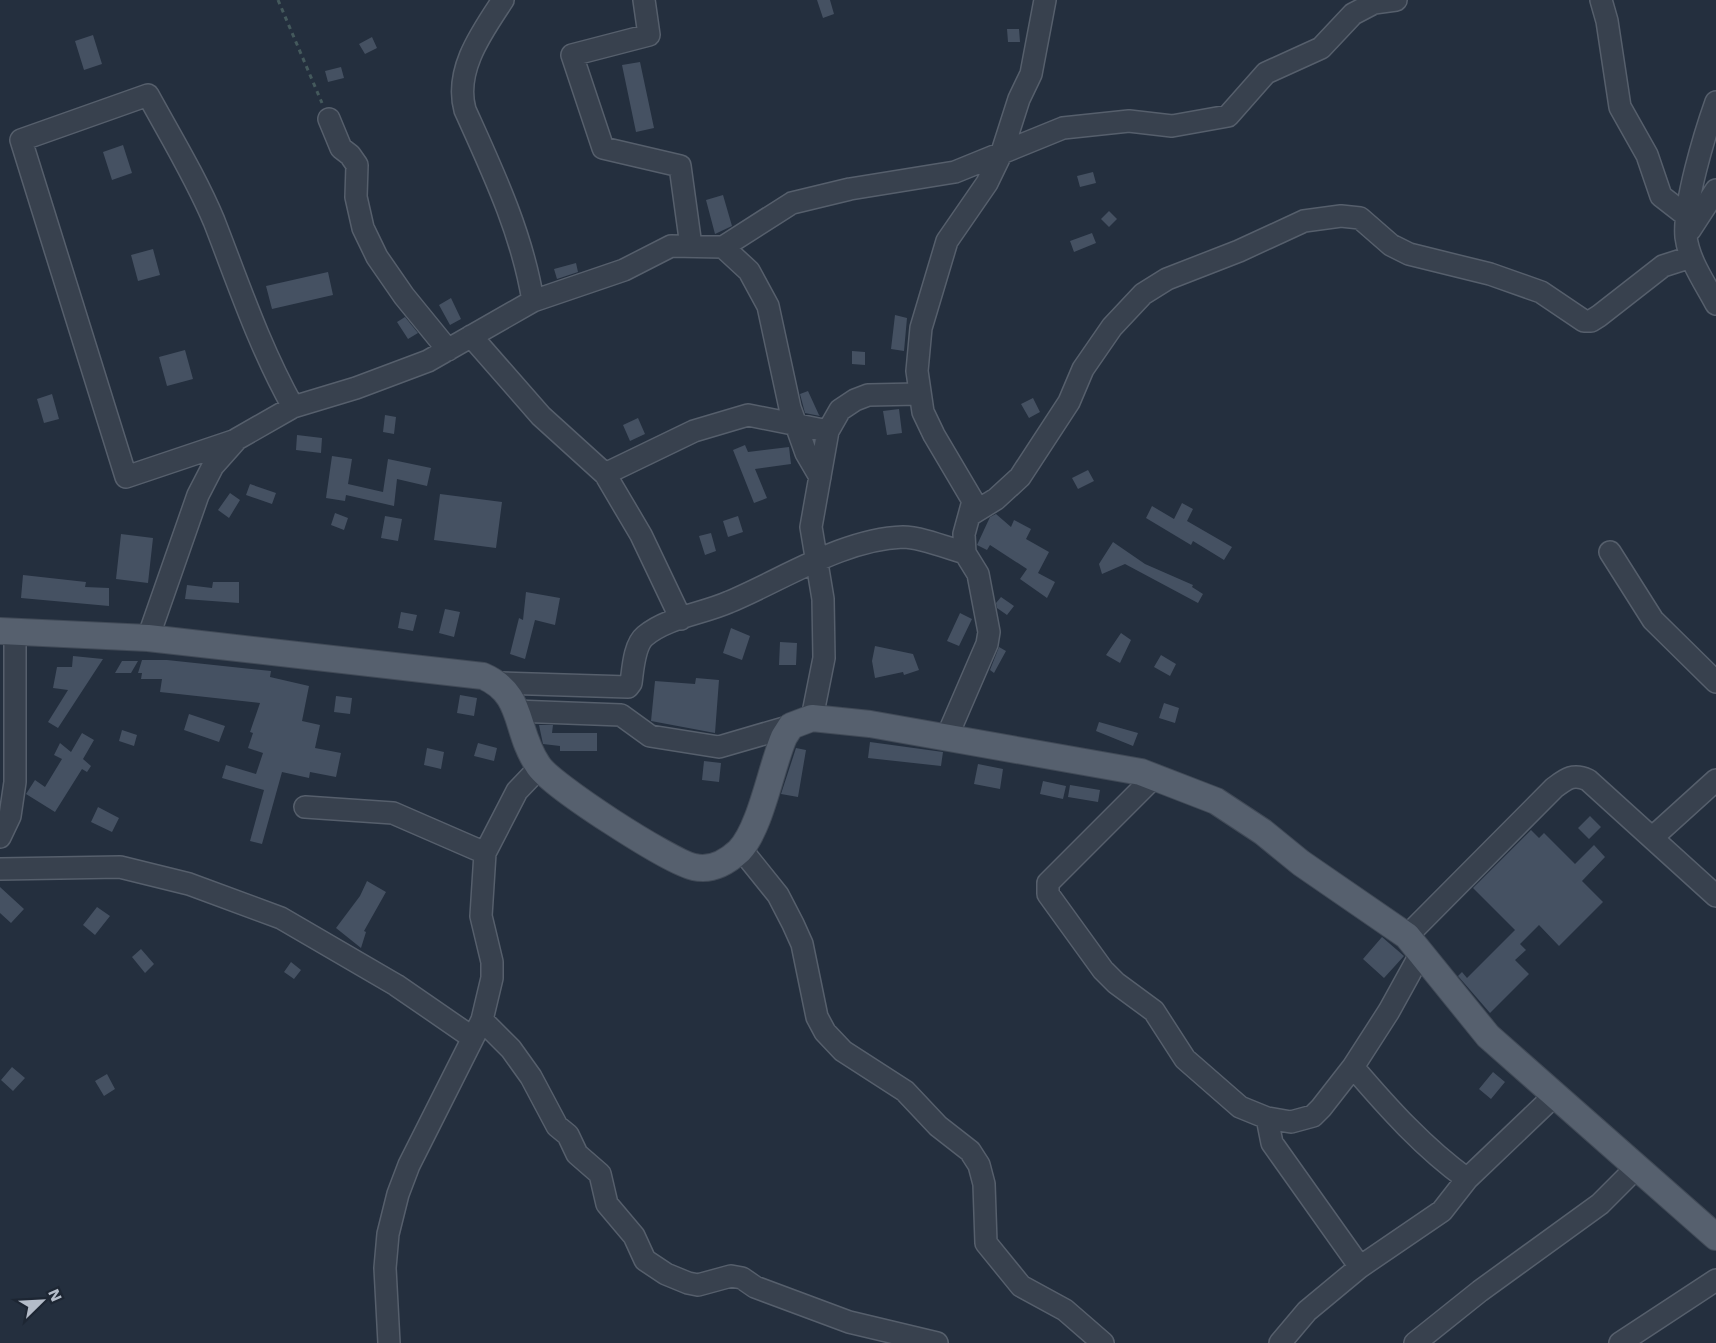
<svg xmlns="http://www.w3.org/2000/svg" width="1716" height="1343" font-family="'Work Sans',sans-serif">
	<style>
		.building { fill: #455162 }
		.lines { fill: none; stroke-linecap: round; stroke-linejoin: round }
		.minor-casing { stroke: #565f6c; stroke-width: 24 }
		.major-casing { stroke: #414a57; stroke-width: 28 }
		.path { stroke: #44595c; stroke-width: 3; stroke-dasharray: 4.5 4.5; stroke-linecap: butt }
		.minor { stroke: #38414e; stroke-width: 21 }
		.major { stroke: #56606e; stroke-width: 26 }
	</style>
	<rect width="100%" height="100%" fill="#242f3e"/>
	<!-- building -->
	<path class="building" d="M817,0H830L834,14L823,18Z
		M1007,29H1019L1020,42H1008Z
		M93,35L102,64L84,70L75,41Z
		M372,37L377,48L365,54L359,44Z
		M640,62L654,128L636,132L622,65Z
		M341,67L344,78L328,82L325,71Z
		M123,145L132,173L112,180L103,152Z
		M1093,172L1096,183L1080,187L1077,176Z
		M723,195L732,226L715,234L706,200Z
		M1109,211L1117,219L1109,227L1101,219Z
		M1092,233L1096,243L1074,252L1070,241Z
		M153,249L160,275L138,281L131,255Z
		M576,263L578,272L557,279L554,269Z
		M328,272L333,295L272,309L266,286Z
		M451,298L461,319L450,325L439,305Z
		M895,315L907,318L904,351L891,349Z
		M405,317L418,333L408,339L397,322Z
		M185,350L193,379L167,386L159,357Z
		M852,351L865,352V365L852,364Z
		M808,391L819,415L820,416L805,413L800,394Z
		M52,394L59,419L44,423L37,399Z
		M1033,398L1040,412L1029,418L1021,404Z
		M899,409L902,433L887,435L883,411Z
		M385,415L396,417L394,434L383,432Z
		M638,418L645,434L630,441L623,425Z
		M297,435L322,438L321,453L296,450Z
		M745,445L748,452L789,447L791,464L755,469L767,498L754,503L733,450Z
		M332,456L352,459L348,484L383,492L388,459L431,468L427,486L397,479L394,506L346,495L345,501L326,498Z
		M1088,470L1094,481L1078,489L1072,478Z
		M250,484L276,493L272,504L246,495Z
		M230,493L240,500L229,518L218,510Z
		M440,494L502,502L496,548L434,540Z
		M1182,503L1193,509L1187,521L1232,547L1224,560L1193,541L1191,545L1146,518L1152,506L1174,519Z
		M335,513L348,518L344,530L331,525Z
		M996,514L1011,527L1014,520L1031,529L1026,539L1049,552L1038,573L1055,582L1047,598L1020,579L1027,569L990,545L987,550L977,545L990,517Z
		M385,516L402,519L398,541L381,538Z
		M738,516L743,532L728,537L723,521Z
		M711,533L716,551L705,555L699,536Z
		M121,534L153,538L148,583L116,579Z
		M1113,542L1145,564L1193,585L1192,587L1203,594L1198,603L1125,564L1102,574L1099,564Z
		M23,575L86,582L85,587L109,588V606L21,598Z
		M213,582H239V603L185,599L187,585L212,588Z
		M526,592L560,598L555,625L535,620L525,659L510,654L519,618L523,620Z
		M1001,597L1014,606L1007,615L997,608L996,603Z
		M445,609L460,612L454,637L439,633Z
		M401,612L417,615L413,631L398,628Z
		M960,613L972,619L959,646L947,641Z
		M731,628L750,636L742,660L723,653Z
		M1121,633L1131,640L1120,663L1106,655Z
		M780,642L797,643L796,665H779Z
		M875,646L913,654L919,670L904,675L903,672L875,678L872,661Z
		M999,647L1006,651L994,673L990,670Z
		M1161,655L1176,664L1170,676L1154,667Z
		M73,656L103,659L58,728L48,722L68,690L53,688L57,667H72Z
		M142,660H167L271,671L270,677L309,686L302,721L320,725L315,748L341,753L336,777L310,772L309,778L282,772L262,844L250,841L264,790L222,778L226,765L256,774L263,753L248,748L253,733L250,732L260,703L160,692L162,679H141L142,673H138Z
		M122,661H138L131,673H115Z
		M696,678L719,680L715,733L651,721L655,681L695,684Z
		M460,695L477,698L474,716L457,713Z
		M336,696L352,698L350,714L334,712Z
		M1164,703L1179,708L1175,723L1159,718Z
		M189,714L225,726L219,742L184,730Z
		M1099,722L1138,733L1133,746L1096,731Z
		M539,725H553L552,733H597V751H560V746L543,744Z
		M122,730L137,735L134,746L119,741Z
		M82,733L94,740L83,759L91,766L87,772L82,769L55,812L26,794L35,780L45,787L62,759L54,755L60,743L71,752Z
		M870,742L943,752L941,766L868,758Z
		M478,743L497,748L494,761L474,756Z
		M427,748L444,752L441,769L424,765Z
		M796,748L806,750L798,797L781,794Z
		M704,761L721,763L719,782L702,780Z
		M978,764L1003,769L1000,789L974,784Z
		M1043,781L1066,786L1063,799L1040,794Z
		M1070,785L1100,790L1098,802L1068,797Z
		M98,807L119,818L112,832L91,822Z
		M1590,816L1601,827L1589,839L1578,828Z
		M1531,830L1539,838L1544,833L1575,864L1594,845L1605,857L1582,881L1603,902L1559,946L1539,925L1520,944L1526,950L1515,960L1529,974L1490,1013L1458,976L1462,972L1467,978L1515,930L1473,888Z
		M367,881L386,892L364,931L366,932L361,948L336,928L360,896Z
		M0,887L24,909L11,923L0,913Z
		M97,907L110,916L95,935L83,925Z
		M1382,937L1404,956L1384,978L1363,959Z
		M141,949L154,964L145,973L132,957Z
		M291,962L301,970L294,979L284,972Z
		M12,1067L25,1078L13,1091L1,1080Z
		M1493,1072L1505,1082L1491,1099L1479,1089Z
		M107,1074L115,1089L104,1096L95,1081Z"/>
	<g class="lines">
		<defs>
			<path id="minor" d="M503,0C482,32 454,70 465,110C493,172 522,233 533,301
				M644,0L649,35L572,55L603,148L680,166L691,246
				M1601,0L1607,21L1620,107L1647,155L1661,196L1688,217
				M1716,102C1705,133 1683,205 1686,237C1689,261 1705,283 1716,304
				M329,119L341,148L350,155L357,165L356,197L363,228L377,257L404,296L448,350
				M1690,230L1716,190
				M723,247L792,203L850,189L955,172L1063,128L1129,121L1172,126L1228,116L1266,73L1321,48L1353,14L1374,3L1396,0
				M471,336L541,416L605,474L641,535L681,619
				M236,440L126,477L21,140L148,95C171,137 196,178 214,221C239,285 259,346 293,407
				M605,474L694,431L748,415L828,431
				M970,515L996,499L1020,477L1069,402L1083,369L1112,327L1143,294L1167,279L1239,251L1304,221L1341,216L1360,218L1391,245L1409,254L1490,274L1541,292L1584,321H1591L1599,316L1663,266L1691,257
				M1610,552L1653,620L1716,682
				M148,638L198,495L213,466L237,439L293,407L356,388L428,361L533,301L624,270L671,246L723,247L749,271L768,306L790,408L806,453L820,477
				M498,683L628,687L631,683C633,669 634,645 645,636C668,617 702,614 729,602C784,579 843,539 903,537C920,537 948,548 965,553
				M515,711L621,715L650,736L719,747L791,726
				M812,718L824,658L823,599L811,527L828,431L840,410L855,400L868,395L919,394
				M946,739L987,644L989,632L978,574L965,553L964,534L973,501L934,435L923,412L917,371L921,328L947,241L987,183L1002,152L1019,99L1031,74L1045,0
				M1155,776L1048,883V894L1103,970L1116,983L1154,1011L1185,1059L1240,1107L1267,1118L1291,1122L1313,1116L1321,1108L1353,1067L1389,1011L1421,953
				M305,807L393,813L485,853
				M0,837L10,816L15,782V632
				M1653,837L1716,780
				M741,849L778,895L793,924L802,944L817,1017L825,1032L843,1051L905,1091L938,1126L970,1151L979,1165L984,1184L986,1243L1021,1286L1065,1310L1103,1343
				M0,869L120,867L189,884L281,918L396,985L473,1038
				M1407,936L1554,788C1566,779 1573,773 1588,780L1716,896
				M482,1020L511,1049L531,1077L557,1126L568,1135L577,1154L600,1174L607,1204L634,1236L645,1260L666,1274L688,1283L698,1285L731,1276L742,1278L755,1287L849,1322L937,1343
				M1353,1067C1388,1108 1424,1148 1467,1179
				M1267,1118L1272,1143L1360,1267
				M389,1343L385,1268L388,1234L398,1194L409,1165L482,1020L492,978V962L481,916L485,853L517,791L539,768
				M1280,1343L1307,1311L1360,1267L1442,1211L1467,1179L1555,1095
				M1415,1343L1480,1291L1600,1204L1637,1167
				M1620,1343L1716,1280"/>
			<path id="major" d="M0,631L148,638L483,676C525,694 514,730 538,765C550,785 670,862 694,867C711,871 727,862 739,851C761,828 771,767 784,737L791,726L812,718L870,724L1141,772L1216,801L1263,832L1301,863L1407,936L1488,1036L1716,1237"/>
		</defs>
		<!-- minor casing -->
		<use href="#minor" class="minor-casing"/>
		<!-- major casing -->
		<use href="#major" class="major-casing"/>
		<!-- path -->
		<path class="path" d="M278,0L322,103"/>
		<!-- minor -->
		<use href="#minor" class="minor"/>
		<!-- major -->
		<use href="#major" class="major"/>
	</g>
	<!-- north arrow -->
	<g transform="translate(42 1301) rotate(66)" stroke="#1d2633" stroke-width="4.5" paint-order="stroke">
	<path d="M0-4.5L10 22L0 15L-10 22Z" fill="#b4bcc9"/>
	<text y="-9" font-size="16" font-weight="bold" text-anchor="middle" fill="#b4bcc9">N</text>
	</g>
</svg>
